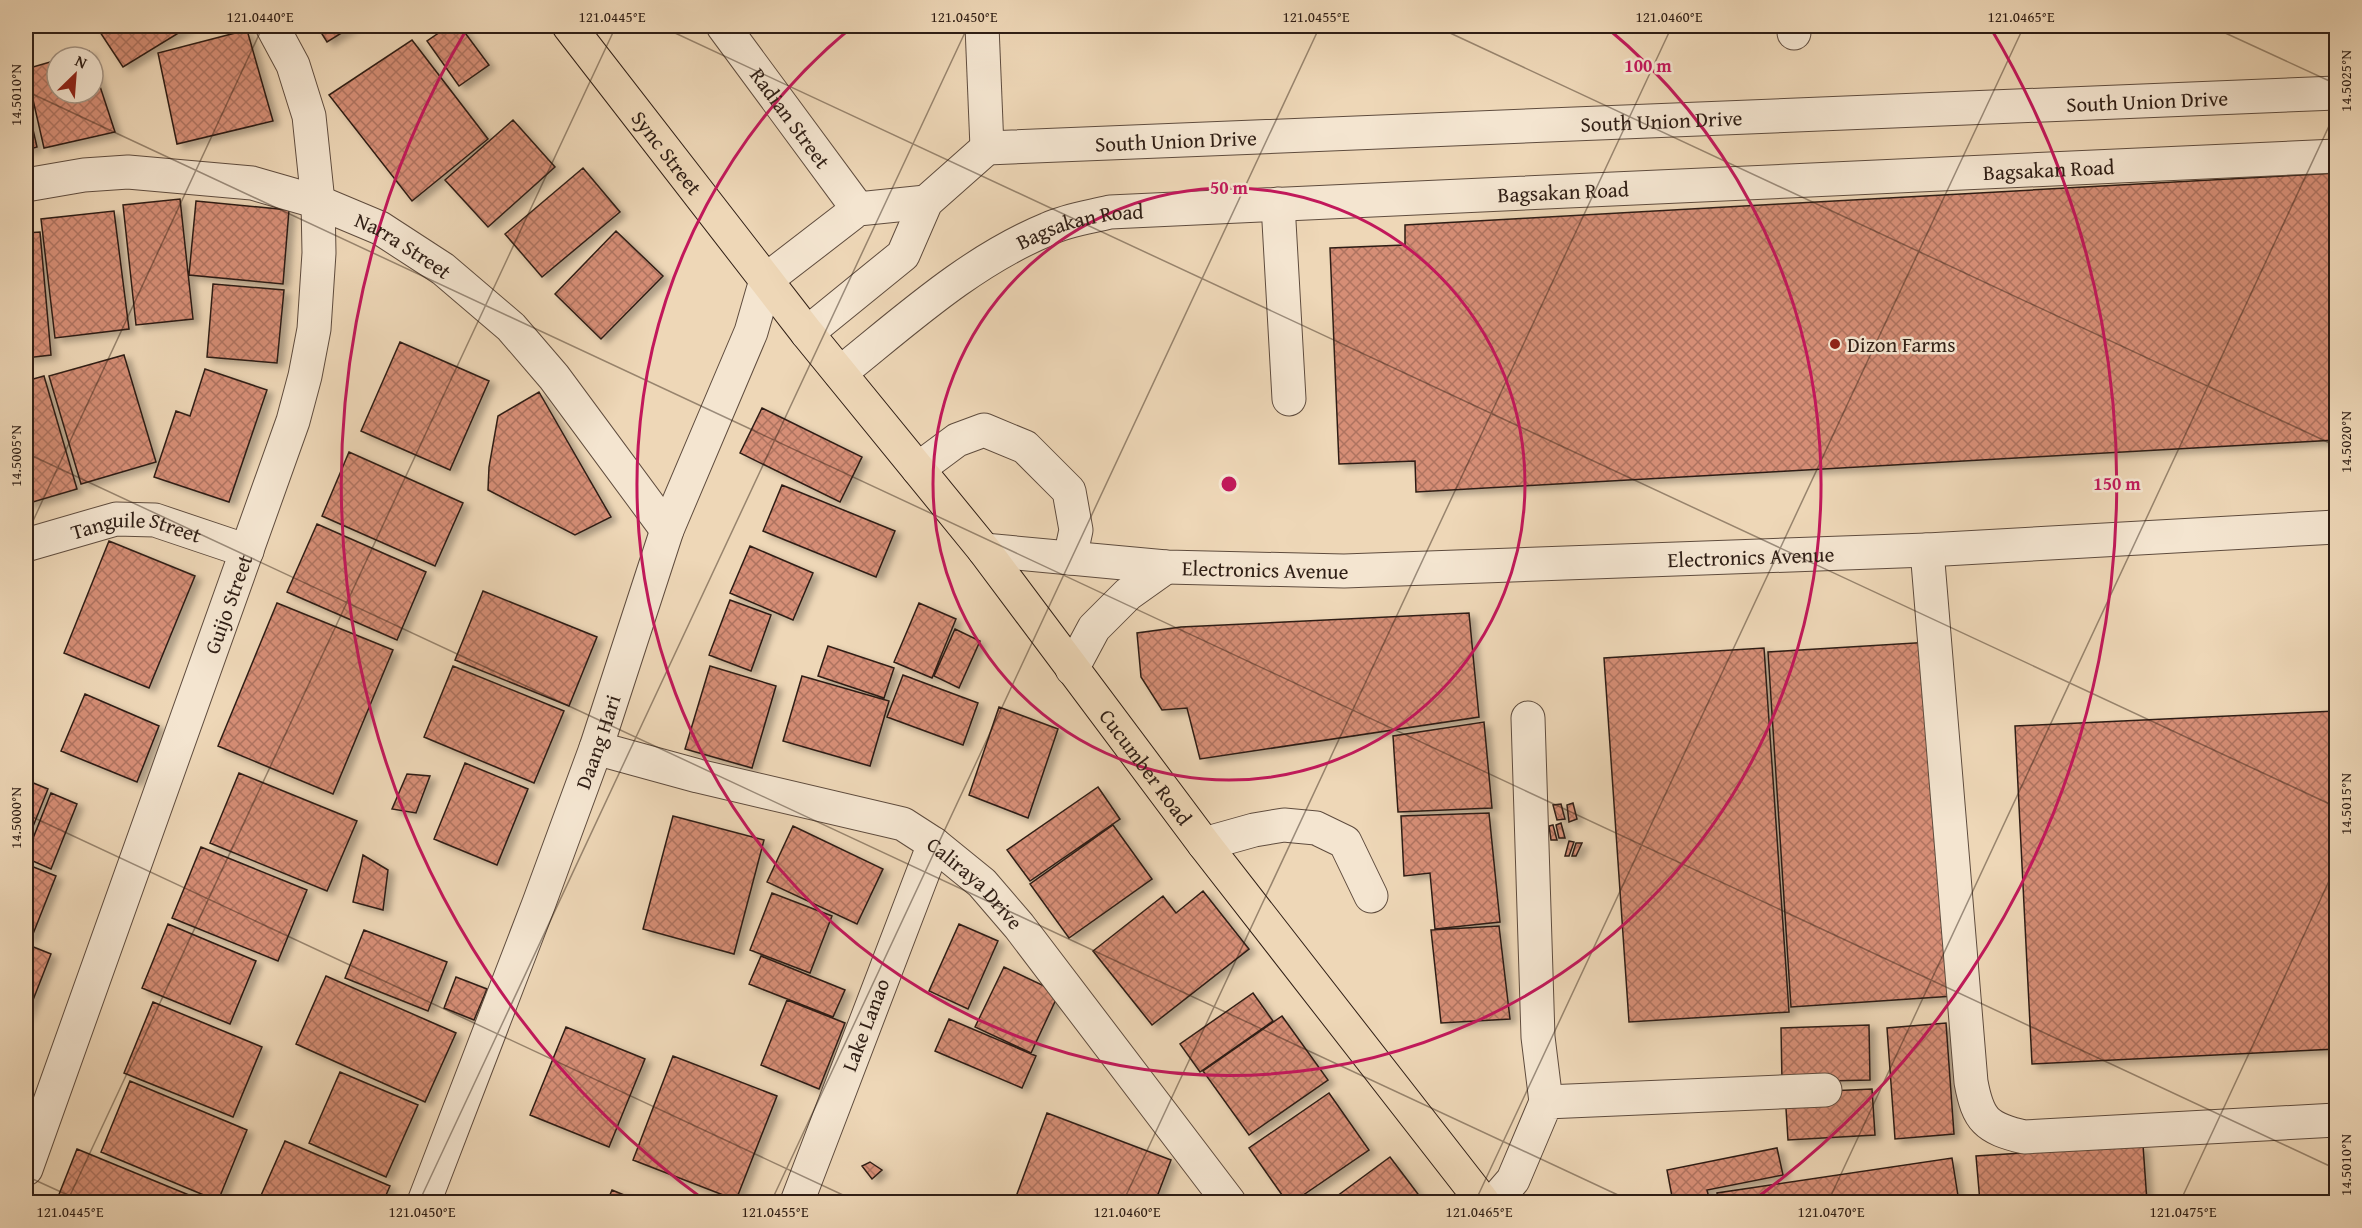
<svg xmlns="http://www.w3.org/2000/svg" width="2362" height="1228" font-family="'Gentium Book Plus',serif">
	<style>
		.building { fill: url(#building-cross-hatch); stroke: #2f1e15; stroke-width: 1.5; filter: url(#shadow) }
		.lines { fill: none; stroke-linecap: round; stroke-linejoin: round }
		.minor-casing { stroke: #5f4c3e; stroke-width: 35 }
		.major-casing { stroke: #2f1e15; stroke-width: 35 }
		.minor { stroke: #f4e5d0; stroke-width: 33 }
		.major { stroke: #eed7b7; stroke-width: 33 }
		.ticks { fill: none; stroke: #2f1e15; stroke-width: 1.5; stroke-opacity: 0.45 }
		.ring { fill: none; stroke: #c2185b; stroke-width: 3 }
		.poi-dot { fill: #8f2418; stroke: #f4e5d0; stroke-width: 2 }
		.labels { text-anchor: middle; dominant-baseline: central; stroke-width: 5; stroke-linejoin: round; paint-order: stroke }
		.street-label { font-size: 21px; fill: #2f1e15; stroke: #f4e5d0 }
		.poi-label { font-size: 21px; fill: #2f1e15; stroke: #f4e5d0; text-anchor: start }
		.centre { fill: #c2185b; stroke: #f4e5d0; stroke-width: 3 }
		.ring-label { font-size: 18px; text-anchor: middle; font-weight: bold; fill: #c2185b; stroke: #f4e5d0; stroke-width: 5; stroke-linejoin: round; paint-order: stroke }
		.neatline { fill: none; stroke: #2f1e15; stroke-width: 2 }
		.ticks-label { font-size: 15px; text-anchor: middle; fill: #2f1e15 }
	</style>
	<defs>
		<pattern id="building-cross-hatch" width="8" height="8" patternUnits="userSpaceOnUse" patternTransform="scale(1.5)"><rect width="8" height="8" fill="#d68e76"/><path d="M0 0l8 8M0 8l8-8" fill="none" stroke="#ae7360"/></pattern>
		<filter id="shadow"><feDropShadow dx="6" dy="4" stdDeviation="3" flood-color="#0004"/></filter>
	</defs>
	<rect width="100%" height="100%" fill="#eed7b7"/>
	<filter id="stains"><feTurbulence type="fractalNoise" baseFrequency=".00333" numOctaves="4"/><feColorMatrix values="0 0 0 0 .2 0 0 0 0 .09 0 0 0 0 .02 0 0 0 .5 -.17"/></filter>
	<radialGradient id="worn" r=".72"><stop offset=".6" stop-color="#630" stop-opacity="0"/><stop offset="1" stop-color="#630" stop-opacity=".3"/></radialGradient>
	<!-- building -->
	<path class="building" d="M96,26H190L123,67Z
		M317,26H353L327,42Z
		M449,26H460L489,65L459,86L427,41Z
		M247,30L273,121L177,144L158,53Z
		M412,40L488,139L412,201L329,95Z
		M89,51L91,57H68Z
		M57,60V93H93V65L115,132L44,148L26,69Z
		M26,99L37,147L26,150Z
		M513,120L555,167L488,227L445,180Z
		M583,168L620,212L542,277L505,234Z
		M2336,173V440L1416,492L1415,461L1339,464L1330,248L1405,245V225Z
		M180,199L193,319L136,325L123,205Z
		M196,201L289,210L283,284L189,275Z
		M114,211L129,329L55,338L41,219Z
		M616,231L663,276L601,339L555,294Z
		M40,232L51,355L26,358V233Z
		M213,284L284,290L277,363L207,357Z
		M400,342L489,381L450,470L361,431Z
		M124,355L156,462L81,484L49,376Z
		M205,369L267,390L229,502L154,477L176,411L190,416Z
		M44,376L77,489L26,504V381Z
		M539,392L611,517L575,535L488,490L489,467L498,416Z
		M762,408L862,457L840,502L740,453Z
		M349,452L463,503L435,566L322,516Z
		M782,485L895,531L876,577L763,531Z
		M317,524L426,572L397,640L287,592Z
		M109,541L195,576L149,688L64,653Z
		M750,546L813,573L793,620L730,593Z
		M483,591L597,637L569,706L455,660Z
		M730,600L771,615L751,671L709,655Z
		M277,603L393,650L333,794L218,746Z
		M919,603L956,619L932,678L894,662Z
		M1469,613L1479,717L1200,759L1187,708L1162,710L1141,677L1137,633L1181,627Z
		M955,629L980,641L959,688L934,676Z
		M1931,642L1954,996L1791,1007L1768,652Z
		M828,646L894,668L884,698L818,676Z
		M1764,648L1789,1012L1629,1022L1604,658Z
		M453,666L564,711L534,783L424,737Z
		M710,666L776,686L752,768L685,749Z
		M903,675L978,703L963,745L887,717Z
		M802,676L889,701L870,766L783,741Z
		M85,694L159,726L137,782L61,751Z
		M999,707L1058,729L1028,818L969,795Z
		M2336,711V1049L2032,1064L2015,726Z
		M1484,722L1492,808L1398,812L1393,736Z
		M465,763L528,789L497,865L434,839Z
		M239,773L357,821L327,891L210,843Z
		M407,774L430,776L416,813L392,809Z
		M26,780L48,789L26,844Z
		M1098,787L1120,819L1030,881L1007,850Z
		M51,793L77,804L51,869L26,858V856Z
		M1573,803L1577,819L1569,822L1567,805Z
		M1561,804L1565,819L1557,820L1553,805Z
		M1489,813L1500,922L1435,929L1430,873L1404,876L1401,816Z
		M673,816L764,840L734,954L643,929Z
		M1561,823L1565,838H1559L1556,825Z
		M1113,825L1152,879L1069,938L1030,884Z
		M1553,825L1557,840H1551L1549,826Z
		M793,826L883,869L857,924L767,882Z
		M1569,841L1574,842L1569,856H1565Z
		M1576,843H1582L1576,856H1572Z
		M201,847L307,890L278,961L172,918Z
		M363,855L388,870L383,910L353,902Z
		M26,864L56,876L31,939L26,937Z
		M1203,891L1249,949L1152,1025L1093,951L1163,896L1176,913Z
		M772,893L832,916L810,973L750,950Z
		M168,924L256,961L230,1024L142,988Z
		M959,924L998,941L968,1009L929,991Z
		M1499,926L1510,1019L1441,1023L1431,930Z
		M364,930L447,962L428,1011L345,978Z
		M26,944L51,954L26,1018Z
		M761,956L845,990L833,1017L749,984Z
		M1004,967L1059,993L1031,1053L975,1027Z
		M326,976L456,1033L425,1102L296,1044Z
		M456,977L487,989L474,1020L444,1008Z
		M1253,993L1273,1021L1200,1072L1180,1044Z
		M787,1000L845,1023L819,1089L761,1065Z
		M153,1002L262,1047L233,1117L124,1073Z
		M1282,1016L1328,1080L1249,1135L1203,1071Z
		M949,1019L1036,1056L1022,1088L935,1051Z
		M1946,1023L1954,1134L1895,1139L1887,1028Z
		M1869,1025L1870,1080L1782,1082L1781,1028Z
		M566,1027L645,1059L609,1147L530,1115Z
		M673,1056L777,1096L736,1200L633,1160Z
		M340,1072L418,1105L386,1177L309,1143Z
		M130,1081L247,1130L218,1201L101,1152Z
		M1872,1089L1875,1135L1788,1140L1785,1093Z
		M1329,1093L1369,1150L1293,1202H1287L1249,1148Z
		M1047,1113L1171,1160L1155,1202H1014Z
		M285,1141L390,1186L383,1202H263L259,1200Z
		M2143,1145L2147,1202H1980L1976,1156Z
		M1777,1148L1783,1175L1707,1190L1710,1202H1673L1667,1170Z
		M77,1149L201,1200L200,1202H56Z
		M1390,1157L1424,1202H1329Z
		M1952,1158L1959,1202H1718L1717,1193Z
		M870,1162L882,1170L872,1179L862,1166Z
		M612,1190L641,1202H607Z"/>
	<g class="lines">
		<defs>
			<g id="minor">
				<path id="s1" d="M723,26L858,209"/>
				<path d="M982,26L987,148"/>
				<path d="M1794,26V33"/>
				<path id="s2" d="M987,148L2336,93"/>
				<path id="s3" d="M26,185L84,175L128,172L252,183L318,202L380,228L443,269L511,327L554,377L667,530"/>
				<path d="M1278,204L1289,399"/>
				<path d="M807,333L903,255L926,202L987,148"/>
				<path id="s4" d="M840,373C905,321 970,261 1048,229C1067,220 1090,217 1110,212L2336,156"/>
				<path d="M918,469L957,440L984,430L1025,447L1069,491L1076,530L1070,558"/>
				<path id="s5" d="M26,545L116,519L155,520L247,551"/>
				<path id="s6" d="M984,550L1166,567L1344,571L1927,550L2336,527"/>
				<path d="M1927,550L1971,1082C1978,1120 1986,1128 2024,1137L2336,1120"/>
				<path d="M1072,669L1094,628L1128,594L1166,567"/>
				<path d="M1528,718L1538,1037L1546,1102"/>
				<path id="s7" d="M596,748L698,776L903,824L934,844L982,883L1019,926L1229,1202"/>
				<path d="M1204,844L1254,830L1284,825L1316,828L1345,842L1371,896"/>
				<path id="s8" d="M26,1169L293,421L305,376L314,329L319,253L318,202L309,116L293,65L272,26"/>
				<path id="s9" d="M424,1202L539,903L596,748L667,530L751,332L766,280L858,209L926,202"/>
				<path id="s10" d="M797,1202L934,844"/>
				<path d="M1494,1202L1513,1180L1546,1102L1825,1090"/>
			</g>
			<g id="major">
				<path id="s11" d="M569,26L807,333L984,550L1204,844L1483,1202"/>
			</g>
		</defs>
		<!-- minor casing -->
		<use href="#minor" class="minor-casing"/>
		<!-- major casing -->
		<use href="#major" class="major-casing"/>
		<!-- minor -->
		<use href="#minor" class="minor"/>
		<!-- major -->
		<use href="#major" class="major"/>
	</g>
	<!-- ticks -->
	<path class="ticks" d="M660,26L2336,807M1435,26L2336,446M2210,26L2336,84M26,91L2336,1169M26,453L1633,1202M26,536L263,26M26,814L858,1202M26,1176L83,1202M67,1202L616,26M419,1202L968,26M771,1202L1320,26M1123,1202L1672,26M1475,1202L2024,26M1828,1202L2336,111M2180,1202L2336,866"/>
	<!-- distance rings -->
	<g class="ring">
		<circle cx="1229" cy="484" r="296"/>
		<path d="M1606 27A592 592 0 1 1 852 27"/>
		<path d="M707 1202A888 888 0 0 1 468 27M1990 27A888 888 0 0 1 1751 1202"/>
	</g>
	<!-- markers -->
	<circle class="poi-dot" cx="1835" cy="344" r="6"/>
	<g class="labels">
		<!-- street labels -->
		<g class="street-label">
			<text stroke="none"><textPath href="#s2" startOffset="1161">South Union Drive</textPath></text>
			<text stroke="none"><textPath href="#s1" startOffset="114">Radian Street</textPath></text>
			<text stroke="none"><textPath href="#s2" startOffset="675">South Union Drive</textPath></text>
			<text stroke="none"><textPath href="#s2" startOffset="189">South Union Drive</textPath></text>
			<text stroke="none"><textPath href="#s11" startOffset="160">Sync Street</textPath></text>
			<text stroke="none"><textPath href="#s4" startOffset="1258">Bagsakan Road</textPath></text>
			<text stroke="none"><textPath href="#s4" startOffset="772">Bagsakan Road</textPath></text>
			<text stroke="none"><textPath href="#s4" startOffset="286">Bagsakan Road</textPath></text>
			<text stroke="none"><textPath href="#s3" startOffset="392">Narra Street</textPath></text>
			<text stroke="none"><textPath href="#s5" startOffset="114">Tanguile Street</textPath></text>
			<text stroke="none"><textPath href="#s6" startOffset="768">Electronics Avenue</textPath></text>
			<text stroke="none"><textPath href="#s6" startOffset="282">Electronics Avenue</textPath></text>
			<text stroke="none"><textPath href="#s8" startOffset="600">Guijo Street</textPath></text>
			<text stroke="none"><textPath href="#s9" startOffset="492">Daang Hari</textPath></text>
			<text stroke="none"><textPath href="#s11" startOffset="939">Cucumber Road</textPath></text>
			<text stroke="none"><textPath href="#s7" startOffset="410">Caliraya Drive</textPath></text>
			<text stroke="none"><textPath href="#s10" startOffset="190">Lake Lanao</textPath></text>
		</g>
		<!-- poi labels -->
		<g class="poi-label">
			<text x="1847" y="344">Dizon Farms</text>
		</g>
	</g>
	<circle cx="1229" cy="484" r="9" class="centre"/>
	<g class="ring-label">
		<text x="1648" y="72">100 m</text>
		<text x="1229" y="194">50 m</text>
		<text x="2117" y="490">150 m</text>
	</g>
	<!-- margin -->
	<rect width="2362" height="1228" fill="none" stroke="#eed7b7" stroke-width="66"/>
	<!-- north arrow -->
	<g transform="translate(75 75) rotate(25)"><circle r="28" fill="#f4e5d0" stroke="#a59585" stroke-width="1.5"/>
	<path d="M0-4.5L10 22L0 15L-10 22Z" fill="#8f2418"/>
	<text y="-9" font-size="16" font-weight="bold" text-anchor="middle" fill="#2f1e15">N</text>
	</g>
	<rect x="33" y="33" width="2296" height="1162" class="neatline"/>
	<g class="ticks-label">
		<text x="260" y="22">121.0440°E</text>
		<text x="612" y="22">121.0445°E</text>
		<text x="964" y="22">121.0450°E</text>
		<text x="1316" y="22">121.0455°E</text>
		<text x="1669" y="22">121.0460°E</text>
		<text x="2021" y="22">121.0465°E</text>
		<text transform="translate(2346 81) rotate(-90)" y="5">14.5025°N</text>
		<text transform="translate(16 95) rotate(-90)" y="5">14.5010°N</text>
		<text transform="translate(2346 442) rotate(-90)" y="5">14.5020°N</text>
		<text transform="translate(16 456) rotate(-90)" y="5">14.5005°N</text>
		<text transform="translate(2346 804) rotate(-90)" y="5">14.5015°N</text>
		<text transform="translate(16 818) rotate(-90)" y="5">14.5000°N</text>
		<text transform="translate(2346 1165) rotate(-90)" y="5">14.5010°N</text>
		<text x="70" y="1217">121.0445°E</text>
		<text x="422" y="1217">121.0450°E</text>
		<text x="775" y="1217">121.0455°E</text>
		<text x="1127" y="1217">121.0460°E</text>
		<text x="1479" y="1217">121.0465°E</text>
		<text x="1831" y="1217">121.0470°E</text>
		<text x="2183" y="1217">121.0475°E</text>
	</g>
	<rect width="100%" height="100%" filter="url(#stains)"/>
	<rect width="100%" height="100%" fill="url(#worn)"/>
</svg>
